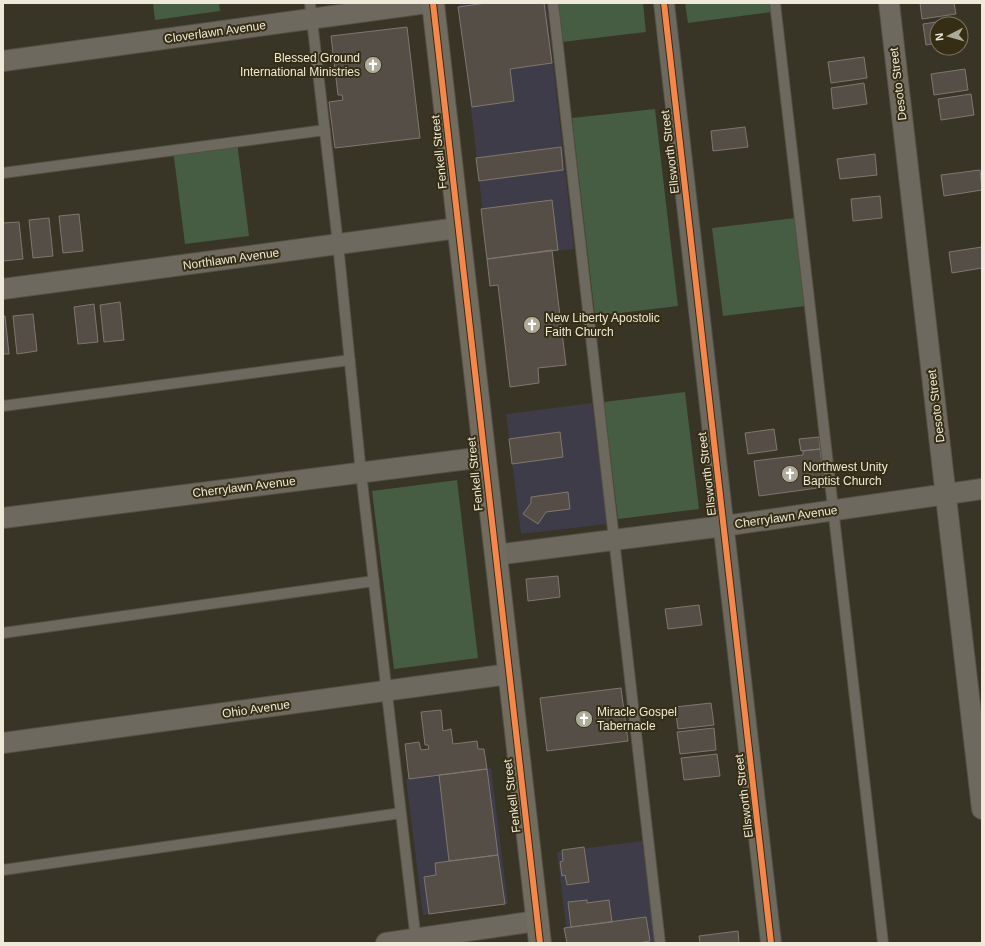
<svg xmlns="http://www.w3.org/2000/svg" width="985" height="946" font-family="Helvetica,sans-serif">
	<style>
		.commercial { fill: #3f3c49 }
		.green { fill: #465c43 }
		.building { fill: #554e46; stroke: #7f776f }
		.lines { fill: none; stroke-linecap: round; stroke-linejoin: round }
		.lane-casing { stroke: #545044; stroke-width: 12 }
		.street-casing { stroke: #545044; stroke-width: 22 }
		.secondary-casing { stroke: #545044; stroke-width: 24 }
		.lane { stroke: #6d695f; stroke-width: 10 }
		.street { stroke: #6d695f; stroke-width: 20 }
		.secondary { stroke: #716c5f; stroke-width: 22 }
		.cycleway-casing { stroke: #352d14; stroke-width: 8 }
		.cycleway { stroke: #f5874c; stroke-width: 6 }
		.labels { text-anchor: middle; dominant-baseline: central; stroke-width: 4; stroke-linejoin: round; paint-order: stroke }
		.street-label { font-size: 12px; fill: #eee9d9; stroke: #352d14 }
		.poi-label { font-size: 12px; fill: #eee9d9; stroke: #352d14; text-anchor: start }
	</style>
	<rect width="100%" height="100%" fill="#383426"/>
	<!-- commercial -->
	<path class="commercial" d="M459,3H546L574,249L488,258Z
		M592,403L607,524L521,534L506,414Z
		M491,768L508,904L423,915L406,779Z
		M642,841L655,943H568L557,852Z"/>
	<!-- green -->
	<path class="green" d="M153,3H219L220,11L155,20Z
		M557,3H643L646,32L562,42Z
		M685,3H771L772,12L688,23Z
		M655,109L678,306L595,316L572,118Z
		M237,142L249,236L185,244L173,150Z
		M795,218L806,306L723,316L712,228Z
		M685,392L699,509L618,519L604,402Z
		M457,480L478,658L394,669L372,491Z"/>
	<!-- building -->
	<path class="building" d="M486,3H544L552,63L510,69L514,101L472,107L458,7Z
		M920,3H954L956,14L922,19Z
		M956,19L957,24H937V43L926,45L923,24Z
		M407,27L420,138L335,148L329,102L343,100L342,95H338L331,36Z
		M864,57L867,78L831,83L828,62Z
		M965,69L968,90L934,95L931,74Z
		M864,83L867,104L833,109L831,88Z
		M971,94L974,115L941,120L938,99Z
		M745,127L748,147L713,151L711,131Z
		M561,147L563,170L479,181L476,158Z
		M875,154L877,175L840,179L837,159Z
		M980,170L982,190L944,196L941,175Z
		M880,196L882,218L853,221L851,199Z
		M552,200L558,250L487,259L481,209Z
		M79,214L83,251L63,253L59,216Z
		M49,218L53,256L33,258L29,220Z
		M19,222L23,259L3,261V223Z
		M982,247V268L952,273L949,252Z
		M552,250L566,365L538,368L539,383L510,387L498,285L490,286L487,259Z
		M120,302L124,340L104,342L100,305Z
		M94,304L98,342L78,344L74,307Z
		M33,314L37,351L17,354L13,316Z
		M3,316H5L9,354H3Z
		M774,429L777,450L748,454L745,433Z
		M560,432L563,457L512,464L509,439Z
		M819,437L820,449L801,451L799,439Z
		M820,449L825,487L759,496L754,461L803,455V451Z
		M568,492L570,509L546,512L538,524L523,514L531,503V497Z
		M558,576L560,597L528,601L526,579Z
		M699,605L702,625L668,629L665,609Z
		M621,688L628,741L547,751L540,698Z
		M711,703L714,725L678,729L675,707Z
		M441,710L443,731L451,729L453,744L477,741L478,749H484L487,769L409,779L405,744L419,742L421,750L429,749L428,745H425L421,712Z
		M714,728L716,750L680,754L677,732Z
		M717,754L720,776L684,780L681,758Z
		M487,769L498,855L449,861L439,775Z
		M584,847L589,882L567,885L565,875L562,876L560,862L563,861L562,850Z
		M498,855L505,904L429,914L424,877L436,875L435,863Z
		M587,900V903L609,900L612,922L571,927L568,902Z
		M646,917L650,941L638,943H567L564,928Z
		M738,931L739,943H700L699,936Z"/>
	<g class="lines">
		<defs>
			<path id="lane" d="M310,3L338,244L361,473L416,941
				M553,3L660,943
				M775,3L883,943
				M3,173L325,130
				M3,406L350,360
				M3,633L374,581
				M3,870L401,813"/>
			<path id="street" d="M664,3L771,943
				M889,3L982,809
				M3,61L427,3
				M3,289L458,228
				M3,518L484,457
				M495,555L724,526L982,489
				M3,743L509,674
				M386,943L537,921"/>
			<path id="secondary" d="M433,3L540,943"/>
		</defs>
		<!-- lane casing -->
		<use href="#lane" class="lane-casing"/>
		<!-- street casing -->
		<use href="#street" class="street-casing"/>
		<!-- secondary casing -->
		<use href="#secondary" class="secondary-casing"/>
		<!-- lane -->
		<use href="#lane" class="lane"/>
		<!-- street -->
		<use href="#street" class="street"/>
		<!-- secondary -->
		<use href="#secondary" class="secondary"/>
		<defs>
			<path id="cycleway" d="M433,3L540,943
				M664,3L771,943"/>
		</defs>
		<!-- cycleway casing -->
		<use href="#cycleway" class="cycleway-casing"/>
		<!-- cycleway -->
		<use href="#cycleway" class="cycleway"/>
	</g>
	<!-- icons -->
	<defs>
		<symbol id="church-disc" viewBox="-11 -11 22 22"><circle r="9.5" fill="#aeaa9a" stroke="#352d14"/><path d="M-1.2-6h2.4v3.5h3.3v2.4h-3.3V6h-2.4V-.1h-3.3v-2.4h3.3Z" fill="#fff"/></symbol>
	</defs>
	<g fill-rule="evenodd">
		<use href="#church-disc" x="363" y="55" width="20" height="20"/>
		<use href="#church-disc" x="522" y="315" width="20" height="20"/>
		<use href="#church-disc" x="780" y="464" width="20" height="20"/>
		<use href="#church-disc" x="574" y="709" width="20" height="20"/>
	</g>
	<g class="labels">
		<!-- street labels -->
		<g class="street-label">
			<text transform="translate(215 32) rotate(-8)">Cloverlawn Avenue</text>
			<text transform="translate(898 84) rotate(-97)">Desoto Street</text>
			<text transform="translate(439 152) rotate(-96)">Fenkell Street</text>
			<text transform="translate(670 152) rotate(-97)">Ellsworth Street</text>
			<text transform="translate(231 259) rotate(-8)">Northlawn Avenue</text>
			<text transform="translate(936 406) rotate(-97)">Desoto Street</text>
			<text transform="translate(475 474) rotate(-96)">Fenkell Street</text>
			<text transform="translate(707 474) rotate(-97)">Ellsworth Street</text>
			<text transform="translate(244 487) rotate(-7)">Cherrylawn Avenue</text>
			<text transform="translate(786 517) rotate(-8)">Cherrylawn Avenue</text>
			<text transform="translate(256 709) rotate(-8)">Ohio Avenue</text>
			<text transform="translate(512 796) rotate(-97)">Fenkell Street</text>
			<text transform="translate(744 796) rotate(-97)">Ellsworth Street</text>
		</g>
		<!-- poi labels -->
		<g class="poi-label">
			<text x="360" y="58" text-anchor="end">Blessed Ground<tspan x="360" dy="14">International Ministries</tspan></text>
			<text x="545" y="318">New Liberty Apostolic<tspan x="545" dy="14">Faith Church</tspan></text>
			<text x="803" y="467">Northwest Unity<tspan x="803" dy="14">Baptist Church</tspan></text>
			<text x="597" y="712">Miracle Gospel<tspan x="597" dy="14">Tabernacle</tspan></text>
		</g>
	</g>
	<!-- border -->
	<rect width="985" height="946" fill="none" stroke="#eee9d9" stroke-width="8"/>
	<!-- north arrow -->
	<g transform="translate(949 36) rotate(264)"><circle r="19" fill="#352d14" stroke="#7f7863"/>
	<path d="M0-3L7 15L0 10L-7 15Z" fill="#aeaa9a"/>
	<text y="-6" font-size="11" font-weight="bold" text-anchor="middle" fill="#eee9d9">N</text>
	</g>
</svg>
